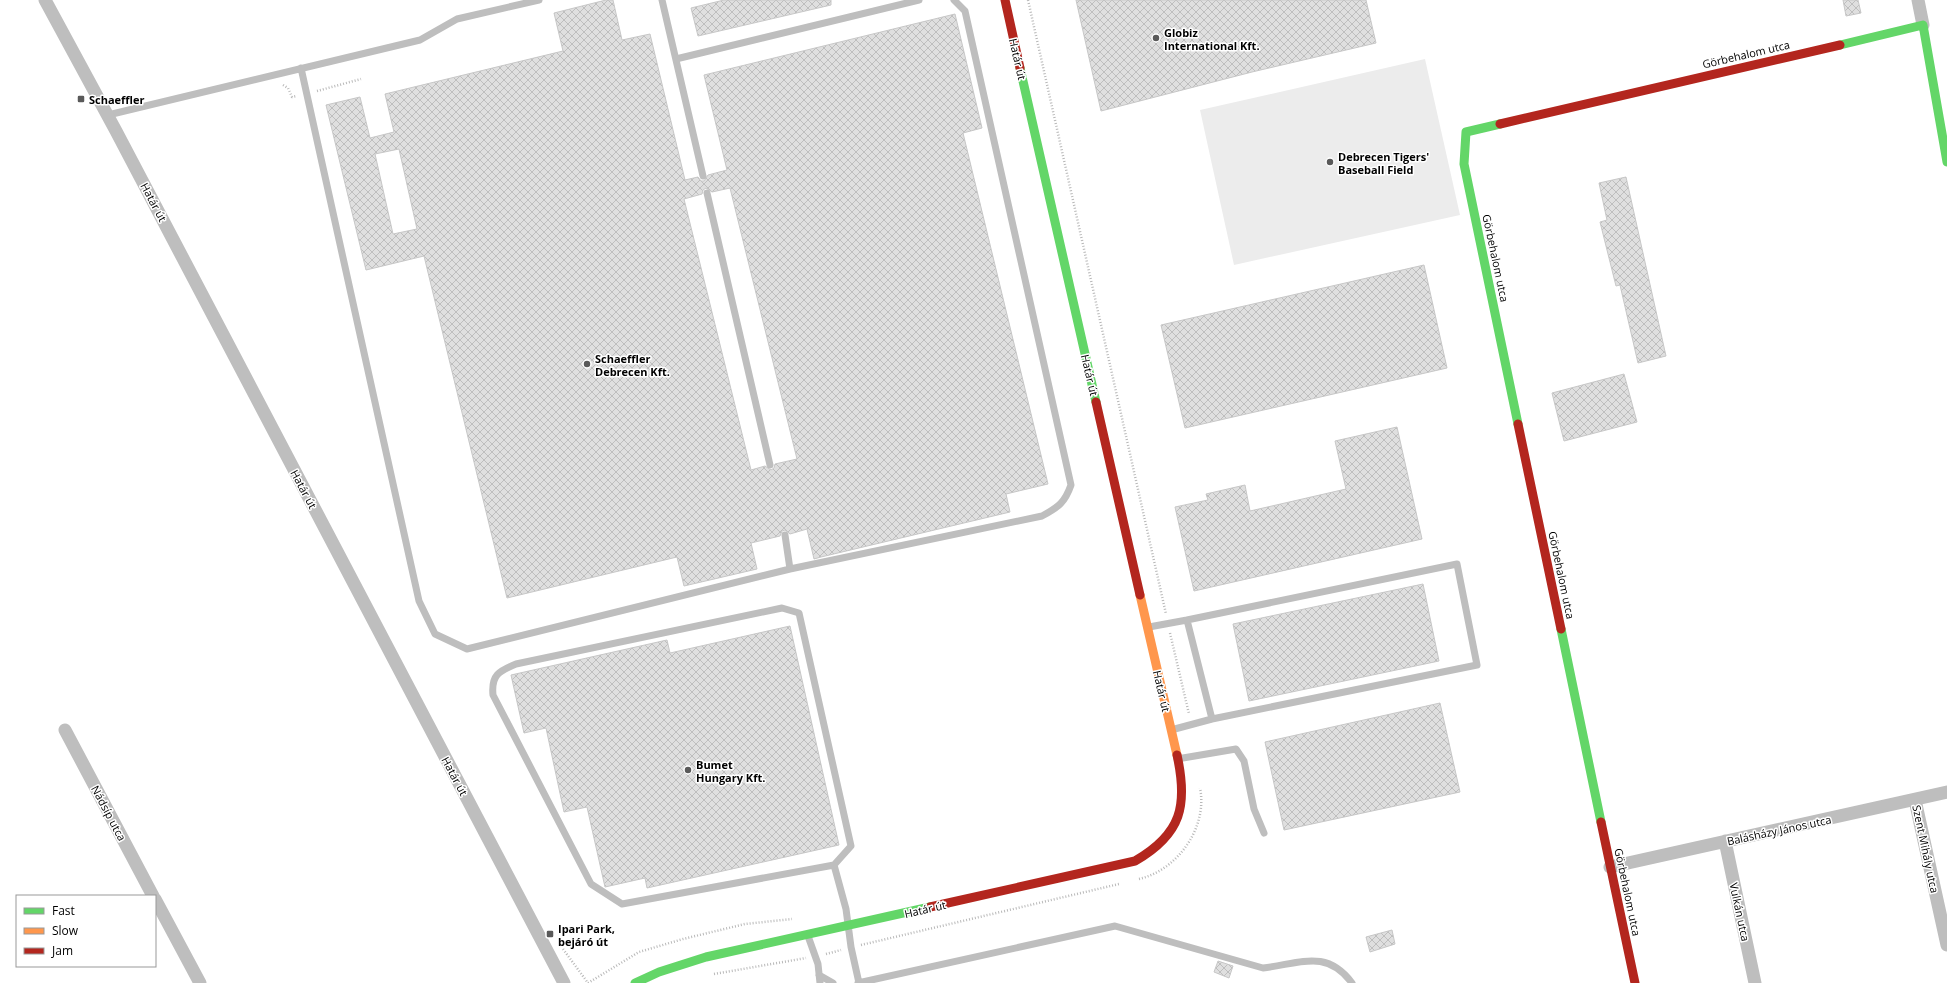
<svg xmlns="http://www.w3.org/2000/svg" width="1947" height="983" font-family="'Open Sans',sans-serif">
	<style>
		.park { fill: #ececec }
		.building { fill: url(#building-cross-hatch); stroke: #c7c7c7; fill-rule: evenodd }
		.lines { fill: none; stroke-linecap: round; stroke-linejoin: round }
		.path { stroke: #b9b9b9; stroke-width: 2.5; stroke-dasharray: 1 2; stroke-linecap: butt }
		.lane { stroke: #bebebe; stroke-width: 7 }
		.street { stroke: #bebebe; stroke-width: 13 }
		.fast { stroke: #63d668; stroke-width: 9 }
		.slow { stroke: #ff974d; stroke-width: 9 }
		.jam { stroke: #b3261e; stroke-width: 9 }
		.poi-dot { fill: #595959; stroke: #fff; stroke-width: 1.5 }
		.labels { text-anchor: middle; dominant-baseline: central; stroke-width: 3; stroke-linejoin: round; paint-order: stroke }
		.poi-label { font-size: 11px; font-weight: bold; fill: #000; stroke: #fff; text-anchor: start }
		.street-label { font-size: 11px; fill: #000; stroke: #fff }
	</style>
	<defs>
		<pattern id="building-cross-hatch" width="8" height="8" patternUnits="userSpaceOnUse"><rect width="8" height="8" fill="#dfdfdf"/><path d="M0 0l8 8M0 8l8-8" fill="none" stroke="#bebebe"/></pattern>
	</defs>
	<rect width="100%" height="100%" fill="#fff"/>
	<!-- park -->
	<path class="park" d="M1425,59L1460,215L1234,265L1200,110Z"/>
	<!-- building -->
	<path class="building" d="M606,0H613L622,40L650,34L685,180L698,177L701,181H704L708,175L727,170L704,75L955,14L982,128L963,133L1048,484L1006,494L1010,512L821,557L814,559L807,529L790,534L785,530L782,531L780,536L751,543L757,569L684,586L677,557L507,598L424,256L366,270L326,105L360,97L370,138L394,132L385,94L563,51L554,13ZM399,149L417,229L393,234L375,154ZM706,188L712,192L730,188L797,459L775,464L774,468L771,470L765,466L751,470L684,199L702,194L703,190Z
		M724,0H831V5L698,36L691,8Z
		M1076,0H1366L1376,43L1252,72L1101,111Z
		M1843,0H1858L1861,13L1846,16Z
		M1626,177L1666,356L1638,363L1620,285L1616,286L1600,222L1607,220L1599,183Z
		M1424,265L1447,368L1185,428L1161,325Z
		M1624,374L1637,422L1564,441L1552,393Z
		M1397,427L1422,539L1194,591L1175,507L1208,500L1206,494L1245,485L1250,511L1346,489L1335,441Z
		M1423,584L1439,661L1249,701L1233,624Z
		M790,626L839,845L647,888L645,878L605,887L587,807L564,812L546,728L524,733L511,675L667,640L670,653Z
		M1440,703L1460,792L1284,830L1265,742Z
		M1392,930L1395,944L1370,952L1366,937Z
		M1218,961L1233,966L1229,978L1214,972Z"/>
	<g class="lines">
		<!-- path -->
		<path class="path" d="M1028,0L1166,614
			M283,85L288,88L292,97L297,96
			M317,91L361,79
			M1170,633L1189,714
			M1139,879C1178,870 1208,827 1200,788
			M861,945L1119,884
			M563,949L588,983
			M826,954L841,950
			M714,974L806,958
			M588,983L639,952L683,939L745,924L792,919"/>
		<!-- lane -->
		<path class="lane" d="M662,0L703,176
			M676,59L919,0
			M301,68L419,601L435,634L467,649L790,569L785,535
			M108,115L420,40L457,19L539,0
			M707,193L770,465
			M790,569L1042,516C1059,507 1065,502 1071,485L965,11L954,0
			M1187,620L1457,564L1477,665L1212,719
			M1149,627L1187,620L1212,719L1171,730
			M1177,759L1236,749L1244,761L1254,809L1264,833
			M834,865L851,846L799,613L782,608L516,664C499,671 491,675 493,695L591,884L622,904L834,865L846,909L851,947L859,983
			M808,936L818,964L820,983
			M819,975L833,983
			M858,983L1115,926L1263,968C1299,964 1326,948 1352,983"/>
		<!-- street -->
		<path class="street" d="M45,0L116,131L564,983
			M1918,0L1923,25
			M65,730L153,896
			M1915,800L1947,945
			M1725,841L1755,983
			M1610,867L1947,792
			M155,899L200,983"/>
		<!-- fast -->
		<path class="fast" d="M1840,45L1923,25L1947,162
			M1020,68L1096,402
			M1500,124L1466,132L1464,164L1518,424
			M1561,629L1601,822
			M635,983L659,972L706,957L930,907"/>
		<!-- slow -->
		<path class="slow" d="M1140,595L1177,755"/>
		<!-- jam -->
		<path class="jam" d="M1005,0L1020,68
			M1500,124L1840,45
			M1096,402L1140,595
			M1518,424L1561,629
			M1601,822L1635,983
			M930,907L1135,861C1182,834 1188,805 1177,755"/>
	</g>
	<!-- markers -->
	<g class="poi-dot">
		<circle cx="1156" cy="38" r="4"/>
		<rect x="77" y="95" width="8" height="8" rx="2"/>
		<circle cx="1330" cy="162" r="4"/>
		<circle cx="587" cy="364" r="4"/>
		<circle cx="688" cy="770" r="4"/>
		<rect x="546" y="930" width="8" height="8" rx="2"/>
	</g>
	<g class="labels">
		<!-- poi labels -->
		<g class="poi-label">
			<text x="1164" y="32">Globiz<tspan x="1164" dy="13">International Kft.</tspan></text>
			<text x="89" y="99">Schaeffler</text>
			<text x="1338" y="156">Debrecen Tigers'<tspan x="1338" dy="13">Baseball Field</tspan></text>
			<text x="595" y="358">Schaeffler<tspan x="595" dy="13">Debrecen Kft.</tspan></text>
			<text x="696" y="764">Bumet<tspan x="696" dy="13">Hungary Kft.</tspan></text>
			<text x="558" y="928">Ipari Park,<tspan x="558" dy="13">bejáró út</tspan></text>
		</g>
		<!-- street labels -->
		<g class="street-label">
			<text transform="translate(1746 54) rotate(-13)">Görbehalom utca</text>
			<text transform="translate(1018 59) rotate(77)">Határ út</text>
			<text transform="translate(154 202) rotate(62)">Határ út</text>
			<text transform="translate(1496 258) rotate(78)">Görbehalom utca</text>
			<text transform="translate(1090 375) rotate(77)">Határ út</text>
			<text transform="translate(304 489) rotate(62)">Határ út</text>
			<text transform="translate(1562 575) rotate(78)">Görbehalom utca</text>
			<text transform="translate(1162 691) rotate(77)">Határ út</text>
			<text transform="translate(455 776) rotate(62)">Határ út</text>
			<text transform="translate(109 813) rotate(62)">Nádsíp utca</text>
			<text transform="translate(1779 830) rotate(-12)">Balásházy János utca</text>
			<text transform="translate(1926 849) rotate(78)">Szent Mihály utca</text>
			<text transform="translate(1628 892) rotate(78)">Görbehalom utca</text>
			<text transform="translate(925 909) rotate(-13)">Határ út</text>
			<text transform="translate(1740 912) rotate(78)">Vulkán utca</text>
		</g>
	</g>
	<!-- legend -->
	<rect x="16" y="895" width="140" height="72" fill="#ffffff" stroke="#999999"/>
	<rect x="24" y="908" width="20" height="6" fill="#63d668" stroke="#999999"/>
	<text x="52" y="915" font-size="12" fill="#000000">Fast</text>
	<rect x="24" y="928" width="20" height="6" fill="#ff974d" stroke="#999999"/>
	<text x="52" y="935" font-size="12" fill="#000000">Slow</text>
	<rect x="24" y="948" width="20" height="6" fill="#b3261e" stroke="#999999"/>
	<text x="52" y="955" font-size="12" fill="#000000">Jam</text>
</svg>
